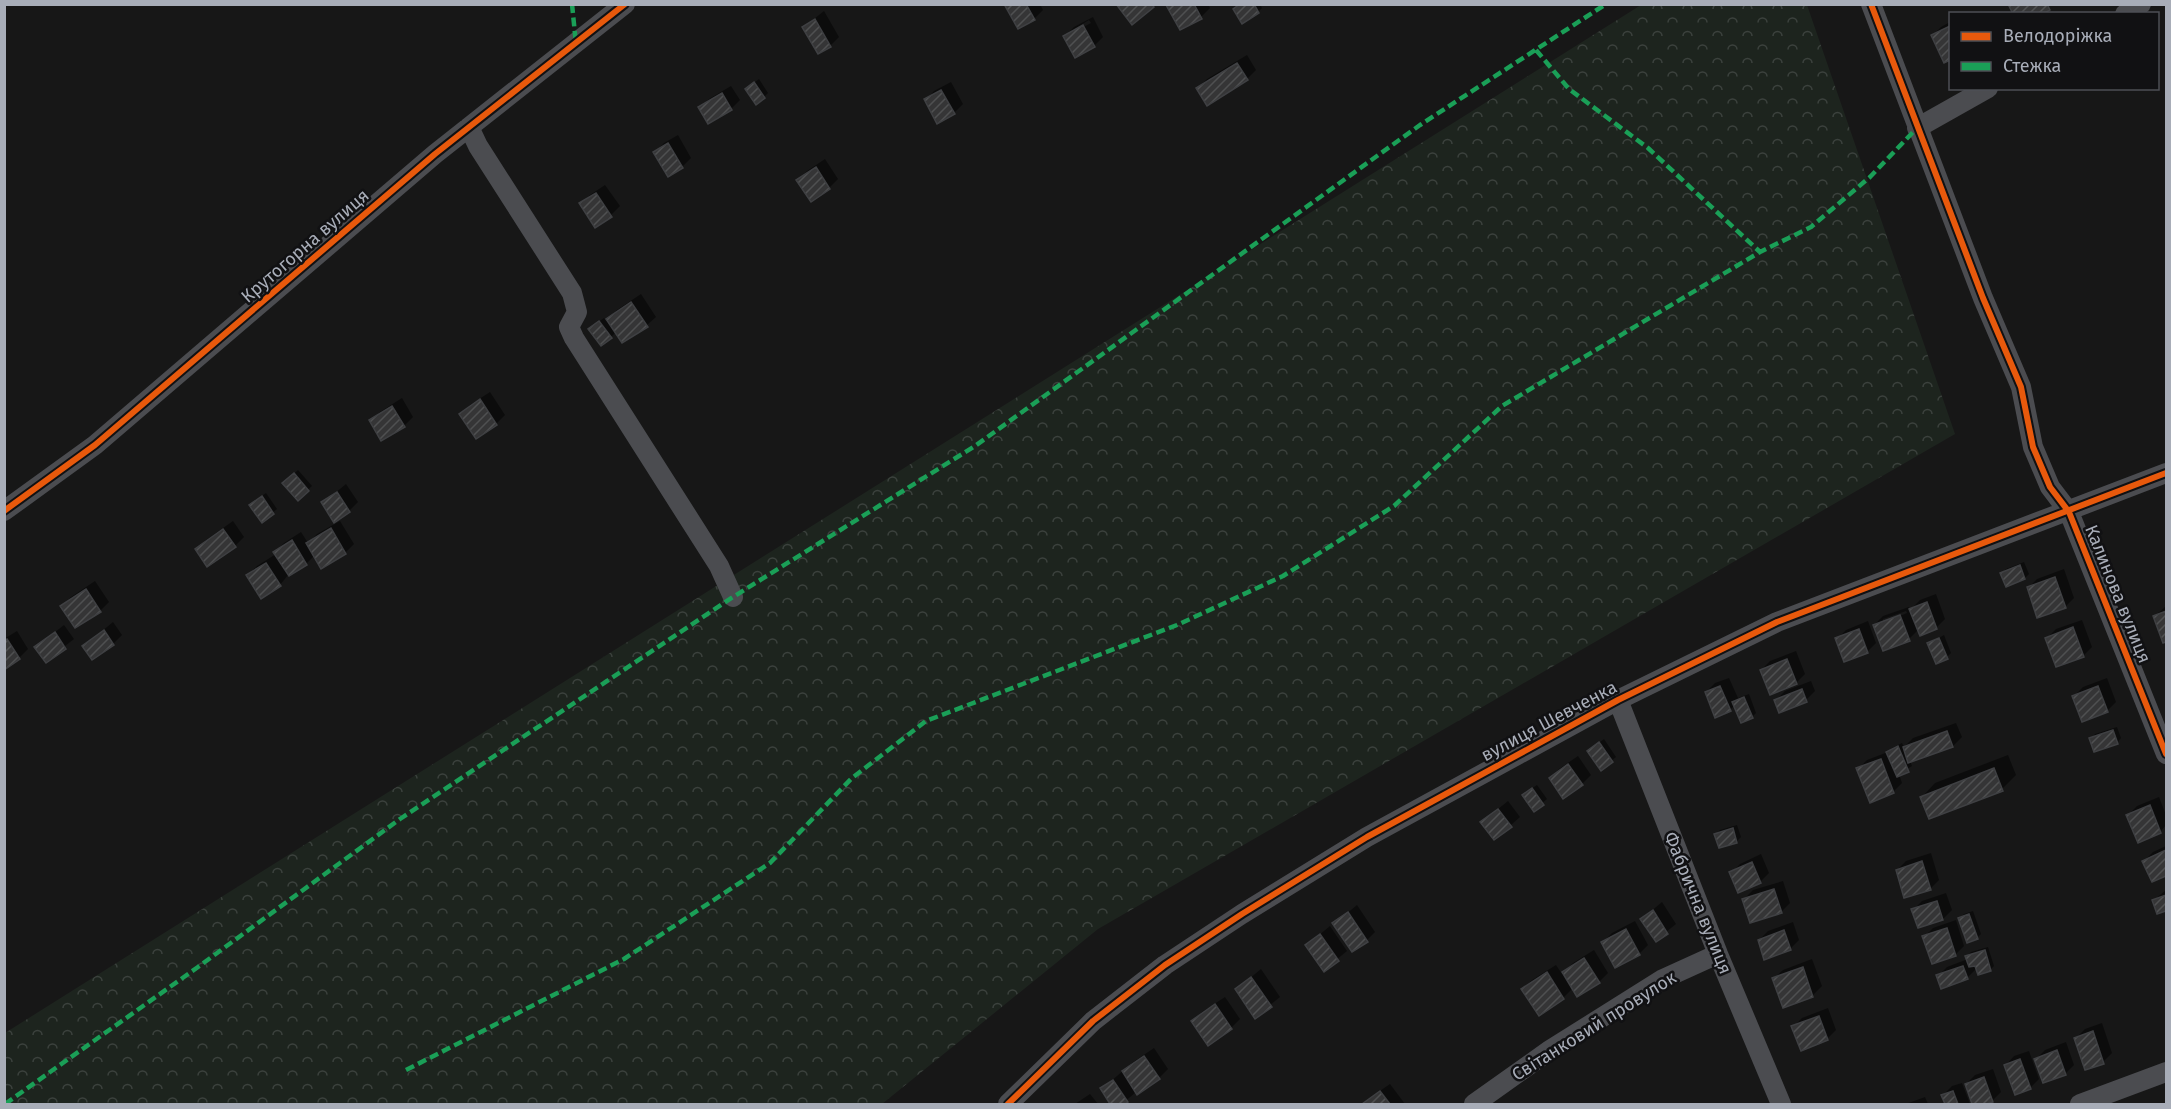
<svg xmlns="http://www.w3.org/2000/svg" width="2171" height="1109" font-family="'Fira Sans',sans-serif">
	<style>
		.forest { fill: url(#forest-crowns) }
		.shadow { fill: #0007; fill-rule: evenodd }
		.building { fill: url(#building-hatch); stroke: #3f4043; stroke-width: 1.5 }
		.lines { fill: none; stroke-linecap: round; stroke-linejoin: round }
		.minor { stroke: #4b4c50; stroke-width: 20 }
		.quiet { stroke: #1a9f57; stroke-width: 4.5; stroke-dasharray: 9 4.5; stroke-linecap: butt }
		.cycleway-casing { stroke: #111113; stroke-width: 10 }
		.cycleway { stroke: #e8590c; stroke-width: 6 }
		.labels { text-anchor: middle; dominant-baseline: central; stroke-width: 5; stroke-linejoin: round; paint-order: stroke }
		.street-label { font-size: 18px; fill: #a8adb8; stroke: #111113 }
	</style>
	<defs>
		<pattern id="forest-crowns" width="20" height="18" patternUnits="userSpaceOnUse" patternTransform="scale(1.5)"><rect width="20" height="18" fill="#1d241e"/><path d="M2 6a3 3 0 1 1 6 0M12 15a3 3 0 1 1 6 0" fill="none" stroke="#3b413d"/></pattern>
		<pattern id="building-hatch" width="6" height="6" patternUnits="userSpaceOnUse" patternTransform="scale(1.5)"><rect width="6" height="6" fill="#353536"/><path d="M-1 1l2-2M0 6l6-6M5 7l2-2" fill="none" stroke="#4f5051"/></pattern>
	</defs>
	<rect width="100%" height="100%" fill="#171717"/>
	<!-- forest -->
	<path class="forest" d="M1641,5H1807L1955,434L1098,929L882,1104H5V1033Z"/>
	<!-- shadow -->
	<path class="shadow" d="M1006,4H1040L1043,10L1034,19Z
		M1208,4L1210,8L1201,17L1168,5Z
		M1240,4H1260L1262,8L1258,12Z
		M824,11L839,37L830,46L804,27Z
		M1093,17L1103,37L1094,46L1065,36L1074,27ZM1089,20L1091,23L1074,32V29Z
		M1950,22V58L1945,61L1932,36L1941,27Z
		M1247,55L1256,70L1247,79L1198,88L1207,79Z
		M759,79L768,93L764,97L751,85Z
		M951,82L963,104L954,113L926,100L934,91Z
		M731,86L740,100L731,109L700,108L709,99Z
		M678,135L691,158L682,167L669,175L655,152L664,143Z
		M825,159L838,179L829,188L811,200L798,180L807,171Z
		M605,185L620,206L611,215L581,204L590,195Z
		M641,294L656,317L647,325L616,332L611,337L594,325L604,318L606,321L617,310Z
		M490,392L505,415L496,424L476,437L461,414L470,405Z
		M402,398L413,417L404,426L371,421L380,412Z
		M298,470L312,486L298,499L284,483Z
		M346,484L358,502L349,511L323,503Z
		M266,493L277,509L262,521L255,501Z
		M233,521L244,537L235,546L197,549L206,540Z
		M340,521L354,544L345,553L315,555L307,563L288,575L280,585L248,575L257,566L276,554L275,552L284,543L301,532L308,543L317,534Z
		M2024,562L2029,574L2025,578L2002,573L2006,569Z
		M2064,569L2074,598L2065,607L2028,588L2037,579Z
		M95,581L109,602L100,611L62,606L71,597Z
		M1936,594L1945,619L1936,628L1919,629L1909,639L1874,625L1883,616L1909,607L1910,610L1920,600ZM1906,611L1907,613L1883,623V619Z
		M2166,606V640L2164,641L2155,616Z
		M2082,620L2092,647L2083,656L2047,638L2056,629Z
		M1868,621L1876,643L1867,652L1837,639L1846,630Z
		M113,622L122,635L113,644L84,646Z
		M64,625L74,639L46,661L36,647Z
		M17,631L28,649L19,658L4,668V639Z
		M1944,635L1951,653L1947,657L1929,644Z
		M1796,651L1805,674L1796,683L1761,670L1770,661Z
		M1729,678L1738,698L1749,694L1756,713L1752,717L1735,705L1730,710L1706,692L1715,683Z
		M2107,678L2116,702L2107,711L2074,696L2083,687Z
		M1811,681L1815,691L1806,700L1780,711L1776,700L1785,691Z
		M1956,723L1962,737L1953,746L1910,761L1912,766L1899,774L1902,783L1893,792L1858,769L1867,760L1888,752L1892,748L1902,743L1904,747L1913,738Z
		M2117,727L2121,738L2117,743L2091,739L2095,734Z
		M1604,739L1616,757L1601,769L1592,748Z
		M2008,755L2016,775L2002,789L1922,797L1935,783Z
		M1578,756L1591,775L1582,784L1551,778L1559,769Z
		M1537,785L1547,799L1535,809L1528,791Z
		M2159,797L2166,815V825L2161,831L2138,841L2128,815L2137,806Z
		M1508,801L1520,817L1511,825L1482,822Z
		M1737,825L1741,837L1737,841L1720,847L1716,834L1720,830Z
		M2166,846V874L2153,880L2144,861L2153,852Z
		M1931,853L1939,880L1930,889L1897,870L1906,861Z
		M1761,854L1769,873L1760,882L1731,873L1740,864Z
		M1783,881L1790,903L1781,912L1744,899L1753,890Z
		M2166,890V909L2158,912L2154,900Z
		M1946,893L1952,910L1943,919L1913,910L1922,901Z
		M1662,902L1676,924L1656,940L1642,919Z
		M1357,905L1375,932L1367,940L1334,924Z
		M1973,911L1981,934L1977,938L1960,918L1964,914Z
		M1956,920L1964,946L1955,955L1924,937L1933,928Z
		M1635,921L1648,945L1639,954L1603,942L1612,933Z
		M1793,922L1799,940L1790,949L1759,940L1768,931Z
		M1330,926L1347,951L1324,970L1307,945Z
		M1988,947L1994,966L1990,970L1977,968L1967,978L1938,976L1947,967L1968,959L1967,956L1971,952Z
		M1594,950L1608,973L1599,982L1573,988L1563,998L1539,1014L1523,989L1532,980L1556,965L1562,974L1573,963Z
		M1812,959L1822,986L1813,995L1784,1006L1774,978L1783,970Z
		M1261,969L1280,997L1256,1016L1237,989Z
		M1225,997L1240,1019L1231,1028L1209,1043L1193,1021L1202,1012Z
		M1828,1008L1836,1030L1827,1039L1793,1027L1802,1018Z
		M2102,1023L2112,1053L2103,1062L2076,1038L2085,1029Z
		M2066,1042L2074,1065L2065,1074L2036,1059L2045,1050Z
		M1154,1048L1168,1069L1159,1078L1137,1091L1122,1104H1112L1102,1089L1132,1063Z
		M2029,1051L2039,1079L2030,1088L2006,1065L2014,1056Z
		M1993,1069L2001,1092L1992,1101L1983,1104H1974L1966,1084L1975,1075Z
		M1962,1083L1970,1104H1946L1943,1095L1952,1086Z
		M1390,1084L1405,1104H1362L1364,1102Z
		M1090,1094L1098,1104H1075Z
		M1925,1097L1928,1104H1906Z"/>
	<!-- building -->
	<path class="building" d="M1004,4H1026L1035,20L1018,29Z
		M1116,4H1152L1154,7L1132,25Z
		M1194,4L1202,19L1180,30L1166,5Z
		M1240,4H1254L1259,13L1242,24L1233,9Z
		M2008,4H2047L2050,10L2043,14H2013Z
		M815,19L831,47L818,54L802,27Z
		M1083,25L1095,47L1075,58L1063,36Z
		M1950,26V60L1944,63L1931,35Z
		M1237,63L1248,80L1207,106L1196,88Z
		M754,82L765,98L756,105L745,89Z
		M941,90L955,114L937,124L924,99Z
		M722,93L732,110L708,124L698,107Z
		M668,143L683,168L668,177L653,152Z
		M816,167L830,189L811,202L796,180Z
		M596,193L612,217L595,228L579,203Z
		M631,302L648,327L622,343L606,319Z
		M599,321L612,338L601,346L588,329Z
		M480,399L497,425L476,439L459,414Z
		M392,406L405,427L381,441L369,420Z
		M294,473L309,491L298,501L282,483Z
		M337,492L350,512L334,523L321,502Z
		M262,496L274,514L262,523L249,505Z
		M331,528L346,554L321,569L306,543Z
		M223,529L236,547L207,567L195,549Z
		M292,540L307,565L289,576L273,552Z
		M266,563L281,586L261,599L246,575Z
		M2020,565L2025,579L2006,587L2000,573Z
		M2055,577L2066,608L2037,618L2027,587Z
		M86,589L101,612L75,628L60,606Z
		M1927,602L1937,629L1920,636L1909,609Z
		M2166,611V642L2163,643L2153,616Z
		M1900,615L1910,641L1883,651L1873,625Z
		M2073,627L2084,657L2056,667L2045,638Z
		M1859,629L1868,653L1844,662L1835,638Z
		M104,630L114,645L92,660L82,646Z
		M55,632L66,649L46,663L34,647Z
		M1939,638L1948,659L1936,664L1927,643Z
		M7,639L20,659L4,670V641Z
		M1787,659L1797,684L1770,695L1760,670Z
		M1720,686L1731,711L1715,718L1705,692Z
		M2098,686L2108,712L2082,722L2072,696Z
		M1802,689L1807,702L1779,713L1774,700Z
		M1744,697L1753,718L1741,723L1732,702Z
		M2113,730L2118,744L2094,752L2089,738Z
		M1947,731L1953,747L1908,763L1903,747Z
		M1599,742L1613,762L1601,771L1587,751Z
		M1898,746L1909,772L1897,777L1886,752Z
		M1881,759L1894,793L1870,803L1856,768Z
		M1568,764L1583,785L1563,799L1549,778Z
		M1994,768L2003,791L1929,819L1920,797Z
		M1532,788L1544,805L1534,812L1522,795Z
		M2150,805L2161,833L2138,843L2126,815Z
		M1498,809L1512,827L1494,840L1480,822Z
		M1733,828L1737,843L1719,848L1714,834Z
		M2166,850V876L2152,882L2142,861Z
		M1922,861L1931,890L1904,898L1896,870Z
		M1752,862L1761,883L1738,893L1729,872Z
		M1774,889L1782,913L1750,923L1742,899Z
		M2166,895V911L2157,914L2152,900Z
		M1937,901L1943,920L1918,928L1911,909Z
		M1653,910L1668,934L1656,942L1640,919Z
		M1348,912L1368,942L1352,952L1332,923Z
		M1969,914L1978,939L1967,943L1958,918Z
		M1947,928L1956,956L1932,964L1922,936Z
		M1626,929L1640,955L1615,968L1601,942Z
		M1784,930L1791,950L1764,960L1758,940Z
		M1320,934L1339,961L1324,972L1305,945Z
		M1985,950L1991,971L1978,975L1975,966L1969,967L1965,956Z
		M1584,958L1600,983L1577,997L1562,972Z
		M1963,966L1968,979L1941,989L1936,975Z
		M1803,967L1813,997L1783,1008L1772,978Z
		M1547,972L1564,999L1539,1016L1521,989Z
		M1251,977L1272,1007L1255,1019L1235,989Z
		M1215,1004L1232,1029L1208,1046L1191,1021Z
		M1819,1016L1828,1040L1801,1051L1791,1026Z
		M2093,1031L2104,1064L2085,1070L2074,1038Z
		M2057,1050L2066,1075L2043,1083L2034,1059Z
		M1144,1056L1160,1079L1137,1095L1122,1071Z
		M2020,1059L2031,1089L2015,1095L2004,1065Z
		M1984,1077L1993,1102L1987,1104H1972L1965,1084Z
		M1113,1080L1128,1102L1125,1104H1110L1100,1088Z
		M1380,1091L1390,1104H1362Z
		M1953,1091L1958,1104H1945L1941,1095Z"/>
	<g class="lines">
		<!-- minor -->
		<path class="minor" d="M1871,4L1983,298L2021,387L2033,447L2050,487L2069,512L2166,754
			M2125,14L2141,4
			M469,127L478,146L572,293L577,312L569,327L574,338L719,566L733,597
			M1917,128L1988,88
			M4,511L95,445L435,154L625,4
			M1618,700L1718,954L1781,1104
			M1008,1104L1093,1021L1165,965L1242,914L1367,837L1618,700L1777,622L2166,473
			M1474,1104L1550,1050L1663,979L1718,954
			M2080,1104L2166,1072"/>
		<!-- quiet -->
		<path class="quiet" d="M572,4L576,44
			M1536,50L1569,89L1648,148L1760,252
			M406,1070L624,959L770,863L852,778L926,721L1177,625L1283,576L1394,506L1502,406L1760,252L1811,227L1870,177L1917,128
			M5,1104L198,967L400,819L733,597L975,446L1420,125L1606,4"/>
		<defs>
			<path id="cycleway" d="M1871,4L1983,298L2021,387L2033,447L2050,487L2069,512L2166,754
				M4,511L95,445L435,154L625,4
				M1008,1104L1093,1021L1165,965L1242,914L1367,837L1618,700L1777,622L2166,473"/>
		</defs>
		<!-- cycleway casing -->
		<use href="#cycleway" class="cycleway-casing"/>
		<!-- cycleway -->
		<use href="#cycleway" class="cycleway"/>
	</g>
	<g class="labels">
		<!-- street labels -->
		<g class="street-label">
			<text transform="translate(305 246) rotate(-41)">Крутогорна вулиця</text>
			<text transform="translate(2118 594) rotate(68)">Калинова вулиця</text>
			<text transform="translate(1549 721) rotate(-28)">вулиця Шевченка</text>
			<text transform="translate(1698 903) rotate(68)">Фабрична вулиця</text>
			<text transform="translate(1594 1026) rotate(-32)">Світанковий провулок</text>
		</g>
	</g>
	<!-- border -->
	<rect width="2171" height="1109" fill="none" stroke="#a8adb8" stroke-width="12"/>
	<!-- legend -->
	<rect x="1949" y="12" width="210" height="78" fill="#111113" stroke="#4d4f55" stroke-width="1.5"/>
	<rect x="1961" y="32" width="30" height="9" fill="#e8590c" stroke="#4d4f55" stroke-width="1.5"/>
	<text x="2003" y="42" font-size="18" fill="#a8adb8">Велодоріжка</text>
	<rect x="1961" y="62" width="30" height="9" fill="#1a9f57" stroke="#4d4f55" stroke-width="1.5"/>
	<text x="2003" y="72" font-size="18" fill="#a8adb8">Стежка</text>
</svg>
